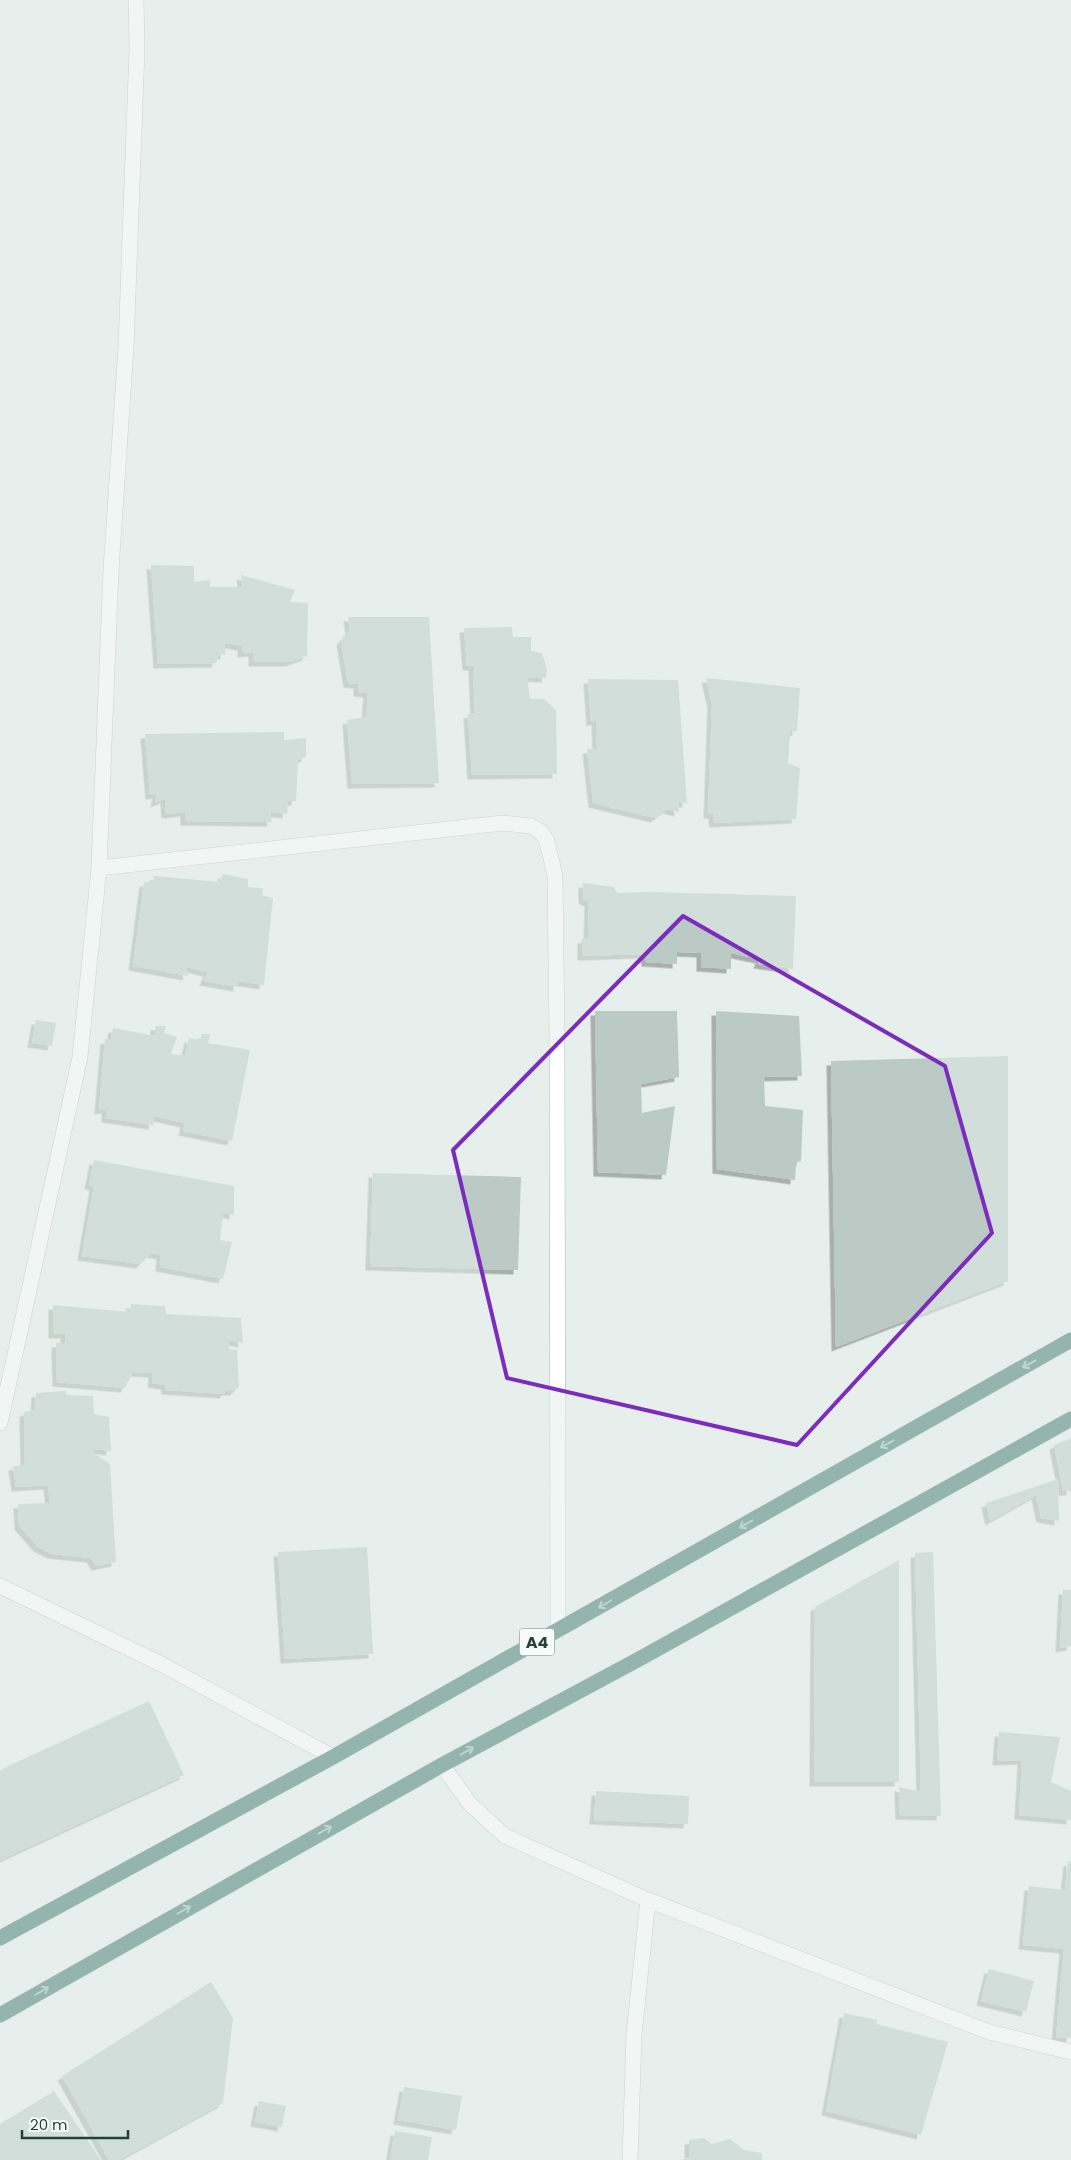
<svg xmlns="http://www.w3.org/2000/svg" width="1071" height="2160" font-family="Poppins,sans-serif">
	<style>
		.building { fill: #bbcac4; filter: url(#shadow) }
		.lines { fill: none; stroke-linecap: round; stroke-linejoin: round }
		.minor-casing { stroke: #a8b8b2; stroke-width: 16 }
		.highway-casing { stroke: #c2cac8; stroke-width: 16 }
		.minor { stroke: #fff; stroke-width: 15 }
		.highway { stroke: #2f6f62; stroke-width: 15 }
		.oneway { stroke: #93b5ae }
		.marked { fill: none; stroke: #7b2cbf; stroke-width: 4; stroke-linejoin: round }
		.labels { text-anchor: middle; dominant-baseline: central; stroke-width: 4; stroke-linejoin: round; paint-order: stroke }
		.shield { fill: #f7fbf9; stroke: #637a73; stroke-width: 1 }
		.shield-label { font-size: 16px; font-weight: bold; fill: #24423a }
	</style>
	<defs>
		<filter id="shadow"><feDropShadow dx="-4.5" dy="4.5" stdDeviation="0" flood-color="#0004"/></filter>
	</defs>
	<rect width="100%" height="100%" fill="#e6efeb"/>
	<!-- building -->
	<path class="building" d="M151,565L194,566V582L210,580V587H243L241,575L295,590L290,602L308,603L307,656L290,662H253V652L242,653V646L225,643V655L219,654L216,663L158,664Z
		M348,617H429L439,783L352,784L347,720L366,717L368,693L358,692V684L348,683L341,641L350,630Z
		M512,627L513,637H531V651L542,653L547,669L546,678L527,677L530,699H544L556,710L557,774L472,775L468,714L475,713L473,666H467L464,628Z
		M706,678L800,688L797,731L790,732L788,763L800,768L796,819L714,823L713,814H708L712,704Z
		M588,679L678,680L687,803L678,802L679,812L667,809L655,818L593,803L587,749H597L596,720L591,722Z
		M284,732V740L306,738V757L298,760L296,801H288L287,814L270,812L272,822L185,821V812L166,814L165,799L155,803L157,794L150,795L145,734Z
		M223,874L248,879V887L263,888L262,895L273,898L264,985L238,981V987L204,981L208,972L186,967L188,976L133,966L144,882L153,883L154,876L220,882Z
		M583,883L614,887L617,893L648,892L796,896L793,969L758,964L760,959L731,953V969L701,967V953L677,952V964L646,962L645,954L582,956V939L588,938L589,902L583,899Z
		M595,1011H677L679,1077L641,1084L642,1113L675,1106L666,1175L598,1172Z
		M716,1011L799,1016L802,1076L764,1077L765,1106L803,1110L801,1161L796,1162L795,1180L717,1169Z
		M36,1020L56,1023L52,1046L32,1043Z
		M155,1026H166L164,1033L177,1037L171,1054L185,1056L189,1038L200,1040L202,1034H210L208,1043L250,1050L232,1141L183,1131L185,1123L154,1116L153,1125L106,1118V1109L99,1110L105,1039L111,1040L113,1028L155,1036Z
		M1008,1056V1281L836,1347L831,1061Z
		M94,1160L234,1186V1215L223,1213L220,1240L232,1242L223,1279L160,1267L161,1255L151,1253L140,1264L82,1256L94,1186L89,1185Z
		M373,1173L521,1177L518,1270L370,1266Z
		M131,1304L165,1306L166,1314L241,1318L243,1343L228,1340L229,1349L237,1350L239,1387L234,1391H225V1394L166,1390L165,1385L152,1383L153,1373L133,1372L125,1388L57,1382L56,1343H65V1334H53V1305L130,1312Z
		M65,1391L67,1395L93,1396L94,1414L109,1417L111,1451L94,1449V1453L110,1464L116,1562L96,1566L91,1558L52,1554L38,1547L19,1525L18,1504L50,1503L48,1485L16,1487L13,1466L25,1465L24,1412L35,1410L36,1393Z
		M1071,1438V1491H1063L1054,1445Z
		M1058,1479L1059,1521L1041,1518L1036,1495L990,1521L986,1503Z
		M367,1547L373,1654L285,1659L278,1552Z
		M933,1552L941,1816L900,1815L899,1787L921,1792L915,1553Z
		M899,1560V1782H814L815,1607Z
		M1063,1590H1071V1646L1060,1648Z
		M149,1701L184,1775L0,1860V1770Z
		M999,1732L1060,1737L1051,1782L1071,1791V1820L1019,1815L1022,1760L997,1761Z
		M596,1791L689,1796L688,1824L594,1820Z
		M1068,1861L1071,1862V2038L1056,2037L1064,1949L1023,1945L1029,1886L1065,1890Z
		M989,1969L1034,1981L1026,2012L981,2001Z
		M211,1982L233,2018L223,2103L119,2160H109L62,2076Z
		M844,2013L877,2020L876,2024L948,2042L921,2135L826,2111Z
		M404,2087L462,2096L456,2130L398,2120Z
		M54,2091L101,2160H0V2124Z
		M259,2101L286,2106L282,2127L255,2122Z
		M395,2131L432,2137L428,2160H390Z
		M704,2138L712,2144L730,2139L744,2150L762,2153V2160H682L689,2157V2140Z"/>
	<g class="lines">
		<defs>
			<path id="minor" d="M99,868L503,823L531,826L540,831L547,841L555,876L557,1040L558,1631
				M0,1423L80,1057L99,868L111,570L126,347L137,49L136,0
				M0,1586L161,1664L333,1757
				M442,1765L470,1804L505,1836L648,1900L989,2032L1071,2052
				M630,2160L634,2035L648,1900"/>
			<path id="highway" d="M0,1938L333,1757L1071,1340
				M0,2015L442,1765L641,1658L1071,1419"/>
		</defs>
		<!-- minor casing -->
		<use href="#minor" class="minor-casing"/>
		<!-- highway casing -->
		<use href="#highway" class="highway-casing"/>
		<!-- minor -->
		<use href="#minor" class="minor"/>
		<!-- highway -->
		<use href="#highway" class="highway"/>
	</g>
	<!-- one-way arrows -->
	<defs><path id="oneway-shaft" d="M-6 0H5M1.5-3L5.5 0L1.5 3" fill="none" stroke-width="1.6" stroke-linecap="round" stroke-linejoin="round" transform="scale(1.25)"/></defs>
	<g class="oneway">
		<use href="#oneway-shaft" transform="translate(1029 1364) rotate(151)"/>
		<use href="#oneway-shaft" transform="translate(887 1444) rotate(151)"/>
		<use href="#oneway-shaft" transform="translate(746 1524) rotate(150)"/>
		<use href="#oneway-shaft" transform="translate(605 1604) rotate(150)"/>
		<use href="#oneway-shaft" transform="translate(467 1751) rotate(-28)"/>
		<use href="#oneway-shaft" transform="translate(325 1830) rotate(-29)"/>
		<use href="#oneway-shaft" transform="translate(184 1910) rotate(-30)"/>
		<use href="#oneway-shaft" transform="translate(42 1991) rotate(-30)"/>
	</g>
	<!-- marked area -->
	<path d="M0 0H1071V2160H0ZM683,916L945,1066L992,1233L797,1445L507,1378L453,1150Z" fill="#e6efeb" fill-opacity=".55" fill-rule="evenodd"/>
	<path class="marked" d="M683,916L945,1066L992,1233L797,1445L507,1378L453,1150Z"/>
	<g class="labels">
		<!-- shield labels -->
		<rect class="shield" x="519.5" y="1628.5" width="35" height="27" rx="4"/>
		<g class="shield-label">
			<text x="537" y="1642">A4</text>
		</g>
	</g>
	<!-- scale -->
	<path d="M22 2130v8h106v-8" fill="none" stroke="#24423a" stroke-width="2.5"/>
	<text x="30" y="2130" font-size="15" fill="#24423a" stroke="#f7fbf9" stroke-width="4" paint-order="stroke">20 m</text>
</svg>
